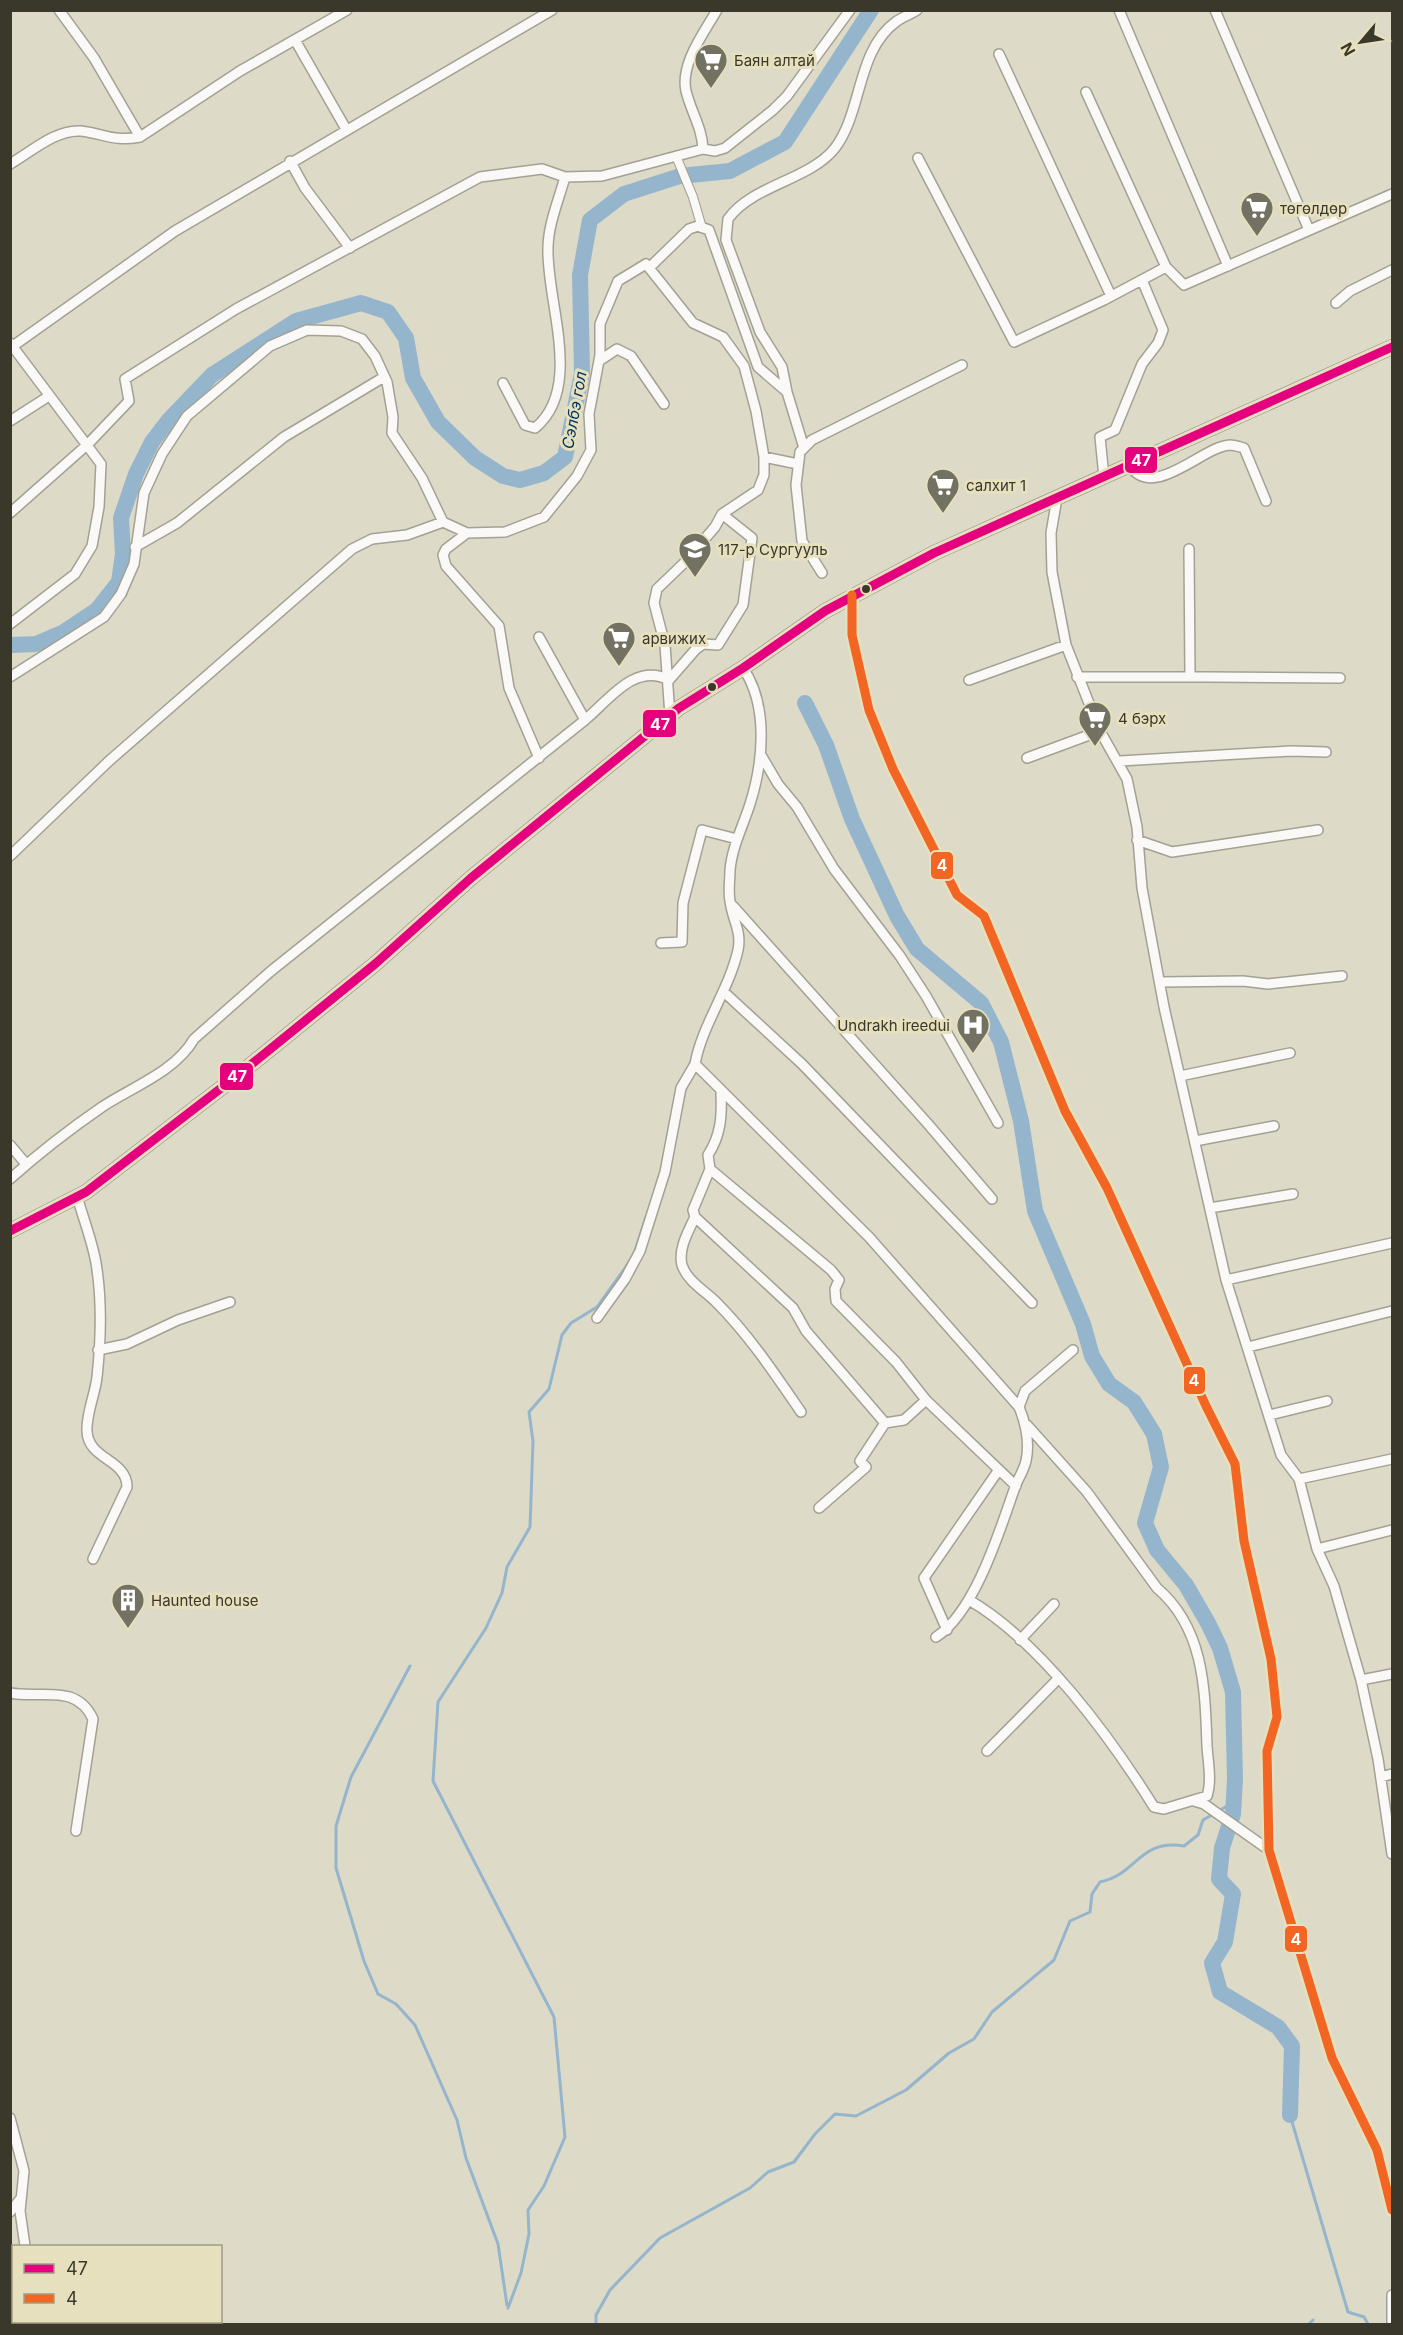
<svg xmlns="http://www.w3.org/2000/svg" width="1403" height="2335" font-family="Inter,sans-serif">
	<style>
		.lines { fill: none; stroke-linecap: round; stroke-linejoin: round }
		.stream { stroke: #95b5cd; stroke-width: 3 }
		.river { stroke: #95b5cd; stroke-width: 16 }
		.pedestrian-casing { stroke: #a3a193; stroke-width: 10 }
		.minor-casing { stroke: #a3a193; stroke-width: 12 }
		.secondary-casing { stroke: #a3a193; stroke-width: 16 }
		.pedestrian { stroke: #faf9f7; stroke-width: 8 }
		.minor { stroke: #faf9f7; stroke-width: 9 }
		.secondary { stroke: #faf9f7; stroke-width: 14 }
		.bus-1-casing { stroke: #e6e0be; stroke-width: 14 }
		.bus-2-casing { stroke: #e6e0be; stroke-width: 14 }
		.bus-1 { stroke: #e5007d; stroke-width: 9 }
		.bus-2 { stroke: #f26522; stroke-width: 9 }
		.bus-dot { fill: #3a382b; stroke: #e6e0be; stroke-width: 2 }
		.labels { text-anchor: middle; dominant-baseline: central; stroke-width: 6; stroke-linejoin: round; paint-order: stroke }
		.poi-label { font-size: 15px; fill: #3a382b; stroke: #e6e0be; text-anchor: start }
		.water-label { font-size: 16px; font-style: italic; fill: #00365e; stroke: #e6e0be }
		.line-badge { stroke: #e6e0be; stroke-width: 2 }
		.badge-label { font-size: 16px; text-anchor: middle; font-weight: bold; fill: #fff }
	</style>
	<rect width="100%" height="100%" fill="#dddac7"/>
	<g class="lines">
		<!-- stream -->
		<path class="stream" d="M410,1666L351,1777L336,1826V1868L364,1961L378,1994L396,2004L415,2025L457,2120L466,2158L498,2244L507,2305
			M1290,2115L1348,2312L1364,2317L1368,2324
			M10,2265L14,2277
			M508,2308L521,2273L529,2234L528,2210L544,2186L565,2137L554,2017L433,1781L438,1702L486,1628L502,1593L507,1567L530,1527L533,1441L529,1412L549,1389L562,1335L571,1323L597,1307L625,1268L634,1254L646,1217
			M42,2322L44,2324
			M596,2324V2315L610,2290L660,2238L750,2188L768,2172L794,2162L815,2134L835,2114L856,2116L906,2090L949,2053L974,2039L992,2012L1054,1960L1070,1921L1090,1912L1092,1894L1100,1882C1138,1874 1138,1839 1184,1846L1198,1835L1203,1820L1234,1802
			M1309,2324L1313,2320"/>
		<!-- river -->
		<path class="river" d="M10,645L36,644L64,632L97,610L119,582L123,554L121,518L136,474L152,442L168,421L212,375L296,321L361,303L388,312L406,338L413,378L438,422L475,458L503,476L520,480L544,473L565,457L582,373L580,275L590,220L624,194L680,176L730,171L785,142L871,10
			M805,703L826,745L852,819L897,916L917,949L981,1003L1001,1042L1021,1121L1035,1211L1083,1324L1092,1356L1109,1384L1134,1402L1154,1434L1161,1467L1145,1523L1157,1550L1186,1585L1208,1623L1220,1648L1233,1692L1235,1779L1233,1814L1222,1848L1219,1879L1233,1894L1225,1942L1212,1963L1220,1992L1278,2027L1292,2046L1290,2115"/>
		<defs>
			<path id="pedestrian" d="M676,156L693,197L702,228"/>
			<path id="minor" d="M59,10L94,58L140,137
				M1119,10L1228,266
				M1215,10L1309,230
				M295,40L346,129
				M999,54L1111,296
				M1086,92L1166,267
				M703,149L715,151L725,148L773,110L787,96L850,10
				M918,158L1014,342L1104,300L1166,267L1184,285L1392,194
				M290,161L305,188L350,248
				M10,164C31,152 56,129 81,131C105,134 114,142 140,137L240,71L347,10
				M649,268L689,229L698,226L709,230L758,367L787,392L804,448
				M1336,303L1350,291L1392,270
				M10,343L101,464L99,507L92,546L75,574L10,624
				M13,346L175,231L552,10
				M599,361L617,349L631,356L664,404
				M503,383L525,425L535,428C584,388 546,301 548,248C548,225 559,199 565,177
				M787,392L782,367L760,332L726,240L728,219C752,185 810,180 835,148C863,111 856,50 897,21C903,17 911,14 917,10
				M10,421L49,396
				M764,457L798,464
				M1130,466C1154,501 1203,446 1230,445C1234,445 1240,447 1244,448L1266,501
				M1104,477L1100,437L1115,430L1142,364L1158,343L1163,330L1142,280
				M1057,498L1051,533L1052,572L1066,645L1100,731L1127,779L1137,827L1142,888L1164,1007L1226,1280L1281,1455L1299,1479L1317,1549L1334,1586L1361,1680L1378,1759L1392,1854
				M10,513L88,444L129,401L125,379L236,309L480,177L542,169L565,177L602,176L703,149C702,127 691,112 686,91C680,64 704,33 717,10
				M467,533L446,549L443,555L446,566L499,626L509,688L539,758
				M135,547L177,523L284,437L384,377
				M1189,549L1190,676
				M822,573L802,541L796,485L800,452L812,440L962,365
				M852,595V635L869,710L893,769L957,895L984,916L1065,1111L1107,1188L1206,1406L1235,1464L1244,1541L1271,1659L1277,1717L1267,1751L1269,1850L1332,2058L1377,2150L1392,2210
				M539,637L585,720C609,700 635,662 669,680L696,649L703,644L718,645L743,605L752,538L722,514
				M743,668C769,706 763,763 750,804C743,826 732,847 730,870C730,880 728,891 730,901C732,919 742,931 738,950C729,990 702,1025 695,1064L869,1237L1019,1407C1026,1424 1030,1442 1026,1461C1024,1470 1018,1479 1015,1487C1000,1530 975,1612 936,1637
				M10,677L104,617L121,594L134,564L144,493L162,454L187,416L270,346L307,330L341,331L362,339L375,356L387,382L393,417L392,433L422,478L443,522L467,533L505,532L544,517L577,476L591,450L589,414L600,355V324L618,281L646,264L693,323L723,337L744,366L756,411L764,457V475L758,490L722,514L715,527L683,564L657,589L654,603L665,645L670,716
				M1077,677C1165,677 1252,677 1340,678
				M969,680L1066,645
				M761,755L778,784L797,807L834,869L900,956L926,996L998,1123
				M1027,758L1100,731
				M1120,761L1291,751L1326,752
				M1137,840L1172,852L1318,830
				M10,856L109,761L352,549L372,539L407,535L443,522
				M733,906L928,1124L992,1199
				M661,943L682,942L683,903L702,830L737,839
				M1160,982L1243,981L1268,984L1342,976
				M725,993L802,1064L1032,1303
				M1180,1076L1290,1053
				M721,1093C722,1116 721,1135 708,1155L710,1169L693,1210L695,1217C688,1232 678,1249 682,1265C687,1281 705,1291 716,1302C749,1335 775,1374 801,1412
				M1195,1141L1274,1126
				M10,1145L26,1164
				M710,1169L831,1270L839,1280L835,1289L836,1301L896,1362L926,1400L1016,1486
				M10,1179C39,1153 70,1129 102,1107C132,1087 175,1072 194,1039L271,971L585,720
				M77,1196C83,1218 92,1240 96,1263C102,1299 101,1340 97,1377C95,1395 86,1414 87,1431C88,1460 127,1459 127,1487L93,1559
				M1210,1208L1293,1194
				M695,1217L793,1308L806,1331L885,1423L904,1420L926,1400
				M1226,1280L1392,1243
				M597,1318L625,1279L640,1251L665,1172L681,1088L695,1064
				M1248,1347L1392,1311
				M98,1350L127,1344L178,1320L230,1302
				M1019,1407L1025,1391L1073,1350
				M1270,1415L1327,1401
				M1299,1479L1392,1459
				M819,1508L866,1467L860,1461L885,1423
				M1317,1549L1392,1530
				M969,1600C1040,1641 1111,1738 1154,1807L1164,1809L1207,1796C1212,1781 1208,1762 1207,1746C1205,1688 1204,1628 1157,1588L1087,1492L1027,1425
				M947,1630L924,1578L998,1471
				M1020,1640L1054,1604
				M1361,1680L1392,1674
				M10,1693C43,1699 76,1683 93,1719L76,1831
				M987,1751L1058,1679
				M1381,1777L1392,1774
				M1194,1801L1204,1804L1269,1850
				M10,2118L24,2171L20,2211L25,2246
				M10,2212L21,2198
				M64,2322L66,2324
				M1392,2324V2295"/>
			<path id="secondary" d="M10,1231L86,1192L242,1072L375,964L471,878L679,708L743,668L825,611L934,553L1392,347"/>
		</defs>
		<!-- pedestrian casing -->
		<use href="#pedestrian" class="pedestrian-casing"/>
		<!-- minor casing -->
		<use href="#minor" class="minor-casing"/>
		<!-- secondary casing -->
		<use href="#secondary" class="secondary-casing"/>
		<!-- pedestrian -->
		<use href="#pedestrian" class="pedestrian"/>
		<!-- minor -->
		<use href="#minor" class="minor"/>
		<!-- secondary -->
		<use href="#secondary" class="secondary"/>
		<defs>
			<path id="bus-1" d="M10,1231L86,1192L242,1072L375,964L471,878L679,708L743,668L825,611L934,553L1392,347"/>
			<path id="bus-2" d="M852,595V635L869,710L893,769L957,895L984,916L1065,1111L1107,1188L1206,1406L1235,1464L1244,1541L1271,1659L1277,1717L1267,1751L1269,1850L1332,2058L1377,2150L1392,2210"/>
		</defs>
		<!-- bus-1 casing -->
		<use href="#bus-1" class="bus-1-casing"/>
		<!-- bus-2 casing -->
		<use href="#bus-2" class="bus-2-casing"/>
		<!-- bus-1 -->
		<use href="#bus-1" class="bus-1"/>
		<!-- bus-2 -->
		<use href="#bus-2" class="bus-2"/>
	</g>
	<!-- icons -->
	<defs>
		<symbol id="supermarket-pin" viewBox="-11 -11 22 30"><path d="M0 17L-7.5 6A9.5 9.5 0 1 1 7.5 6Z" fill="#737162" stroke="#e6e0be"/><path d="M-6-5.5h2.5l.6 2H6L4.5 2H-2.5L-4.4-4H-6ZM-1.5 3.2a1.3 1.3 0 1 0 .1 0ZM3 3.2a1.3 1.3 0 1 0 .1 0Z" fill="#fff"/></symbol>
		<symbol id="school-pin" viewBox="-11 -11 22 30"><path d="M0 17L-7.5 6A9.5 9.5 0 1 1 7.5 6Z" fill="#737162" stroke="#e6e0be"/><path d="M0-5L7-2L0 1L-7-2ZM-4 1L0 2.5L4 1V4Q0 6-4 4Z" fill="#fff"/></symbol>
		<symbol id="hospital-pin" viewBox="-11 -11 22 30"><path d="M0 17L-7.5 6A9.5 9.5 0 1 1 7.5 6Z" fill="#737162" stroke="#e6e0be"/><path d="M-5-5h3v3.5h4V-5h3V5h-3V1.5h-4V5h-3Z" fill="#fff"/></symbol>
		<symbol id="building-pin" viewBox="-11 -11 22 30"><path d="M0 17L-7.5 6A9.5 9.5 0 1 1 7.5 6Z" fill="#737162" stroke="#e6e0be"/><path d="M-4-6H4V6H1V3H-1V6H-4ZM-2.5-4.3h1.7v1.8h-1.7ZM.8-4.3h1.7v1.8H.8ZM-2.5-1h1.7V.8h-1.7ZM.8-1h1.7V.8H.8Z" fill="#fff"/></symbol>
	</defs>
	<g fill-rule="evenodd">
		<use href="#supermarket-pin" x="692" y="41" width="38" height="52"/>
		<use href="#supermarket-pin" x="1238" y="189" width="38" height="52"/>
		<use href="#supermarket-pin" x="924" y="466" width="38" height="52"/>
		<use href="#school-pin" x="676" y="530" width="38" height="52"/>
		<use href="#supermarket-pin" x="600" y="619" width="38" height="52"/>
		<use href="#supermarket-pin" x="1076" y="699" width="38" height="52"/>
		<use href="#hospital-pin" x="954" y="1006" width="38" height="52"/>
		<use href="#building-pin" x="109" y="1581" width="38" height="52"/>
	</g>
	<!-- markers -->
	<g class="bus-dot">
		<circle cx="866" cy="589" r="5"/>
		<circle cx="712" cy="687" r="5"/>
	</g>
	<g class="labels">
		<!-- poi labels -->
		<g class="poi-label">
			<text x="734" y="60">Баян алтай</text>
			<text x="1280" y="208">төгөлдөр</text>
			<text x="966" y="485">салхит 1</text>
			<text x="718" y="549">117-р Сургууль</text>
			<text x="642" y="638">арвижих</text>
			<text x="1118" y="718">4 бэрх</text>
			<text x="950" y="1025" text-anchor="end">Undrakh ireedui</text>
			<text x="151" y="1600">Haunted house</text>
		</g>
		<!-- water labels -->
		<g class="water-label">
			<text transform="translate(574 410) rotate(-80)">Сэлбэ гол</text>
		</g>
	</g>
	<g class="line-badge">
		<rect x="1124" y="446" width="34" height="28" rx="6" fill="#e5007d"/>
		<rect x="642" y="709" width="35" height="29" rx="6" fill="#e5007d"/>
		<rect x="930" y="851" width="24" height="29" rx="6" fill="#f26522"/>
		<rect x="219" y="1062" width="35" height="29" rx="6" fill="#e5007d"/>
		<rect x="1183" y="1366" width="23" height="29" rx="6" fill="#f26522"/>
		<rect x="1284" y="1925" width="24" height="28" rx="6" fill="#f26522"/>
	</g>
	<g class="badge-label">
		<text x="1141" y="466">47</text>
		<text x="660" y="730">47</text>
		<text x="942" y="871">4</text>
		<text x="237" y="1082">47</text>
		<text x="1194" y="1386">4</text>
		<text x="1296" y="1945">4</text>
	</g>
	<!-- border -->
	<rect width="1403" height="2335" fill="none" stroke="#3a382b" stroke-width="24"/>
	<!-- legend -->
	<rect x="12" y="2245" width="210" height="78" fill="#e6e0be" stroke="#a19d83" stroke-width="1.5"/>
	<rect x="24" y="2264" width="30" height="9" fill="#e5007d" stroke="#a19d83" stroke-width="1.5"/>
	<text x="66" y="2275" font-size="18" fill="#3a382b">47</text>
	<rect x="24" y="2294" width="30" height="9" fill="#f26522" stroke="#a19d83" stroke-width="1.5"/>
	<text x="66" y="2305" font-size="18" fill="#3a382b">4</text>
	<!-- north arrow -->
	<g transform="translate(1361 42) rotate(241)" stroke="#e6e0be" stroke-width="4.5" paint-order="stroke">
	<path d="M0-4.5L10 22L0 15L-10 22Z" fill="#3a382b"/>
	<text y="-9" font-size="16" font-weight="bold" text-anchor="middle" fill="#3a382b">N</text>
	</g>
</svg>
